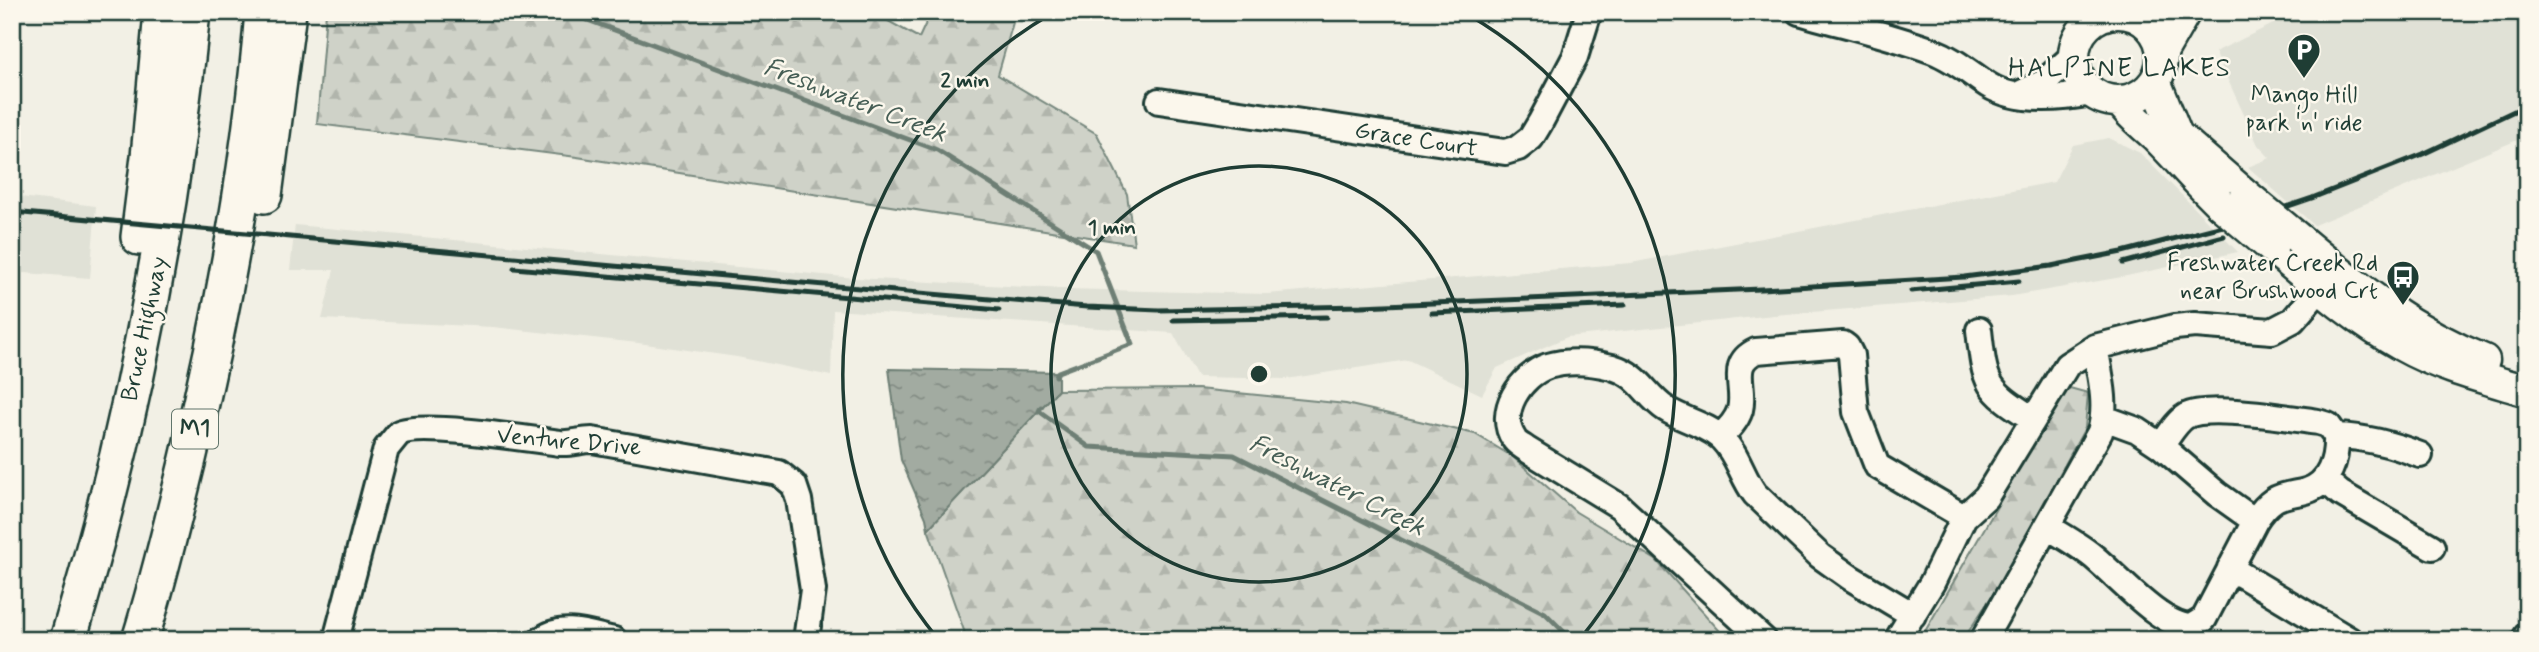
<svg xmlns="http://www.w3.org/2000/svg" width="2539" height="652" font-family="Mynerve,sans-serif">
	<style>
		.built { fill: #e0e1d6 }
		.forest { fill: url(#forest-firs); stroke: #77887e; stroke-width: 2 }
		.water { fill: url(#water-ripples); stroke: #6e7f75; stroke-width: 2 }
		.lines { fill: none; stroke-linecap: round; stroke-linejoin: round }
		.stream { stroke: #6e7f75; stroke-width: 5 }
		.minor-casing { stroke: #1f3d34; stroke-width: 30 }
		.major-casing { stroke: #1f3d34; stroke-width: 35 }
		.highway-casing { stroke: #1f3d34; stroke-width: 40 }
		.minor { stroke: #fbf7ec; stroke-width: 24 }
		.major { stroke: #fbf7ec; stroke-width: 30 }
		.highway { stroke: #fbf7ec; stroke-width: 35 }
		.rail { stroke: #1f3d34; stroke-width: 5 }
		.major-bridge-casing { stroke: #1f3d34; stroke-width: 35; stroke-linecap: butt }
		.major-bridge { stroke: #fbf7ec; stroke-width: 30 }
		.ring { fill: none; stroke: #1f3d34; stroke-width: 3.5 }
		.labels { text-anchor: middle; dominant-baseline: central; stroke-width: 5; stroke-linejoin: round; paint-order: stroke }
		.shield { fill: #fbf7ec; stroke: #61756b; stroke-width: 2 }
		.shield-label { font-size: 23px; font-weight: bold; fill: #1f3d34 }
		.poi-label { font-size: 24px; fill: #1f3d34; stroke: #fbf7ec }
		.street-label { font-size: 24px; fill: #1f3d34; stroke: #fbf7ec }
		.neighbourhood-label { font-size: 26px; letter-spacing: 2px; fill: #1f3d34; stroke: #fbf7ec }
		.water-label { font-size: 26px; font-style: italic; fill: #465e55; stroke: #fbf7ec }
		.centre { fill: #1f3d34; stroke: #fbf7ec; stroke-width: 3.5 }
		.ring-label { font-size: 21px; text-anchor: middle; font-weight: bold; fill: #1f3d34; stroke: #fbf7ec; stroke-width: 5; stroke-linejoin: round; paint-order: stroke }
	</style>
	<defs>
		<pattern id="forest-firs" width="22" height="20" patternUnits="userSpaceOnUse" patternTransform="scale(1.75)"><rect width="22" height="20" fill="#cfd2c8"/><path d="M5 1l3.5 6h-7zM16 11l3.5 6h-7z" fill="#b1b5ac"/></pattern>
		<pattern id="water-ripples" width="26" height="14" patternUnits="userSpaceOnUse" patternTransform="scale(1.75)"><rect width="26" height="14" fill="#a2aba1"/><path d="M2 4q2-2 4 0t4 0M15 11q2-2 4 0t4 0" fill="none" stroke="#838c84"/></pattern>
	</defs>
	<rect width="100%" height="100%" fill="#f2f0e5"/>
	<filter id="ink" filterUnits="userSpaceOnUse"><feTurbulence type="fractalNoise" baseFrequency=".0143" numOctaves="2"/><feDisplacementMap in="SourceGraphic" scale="14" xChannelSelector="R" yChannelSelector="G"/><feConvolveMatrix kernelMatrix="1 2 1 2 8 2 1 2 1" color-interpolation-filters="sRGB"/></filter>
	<g filter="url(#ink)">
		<!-- built -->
		<path class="built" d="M2298,12H2527V136L2314,225L2248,167L2270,158L2258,145L2215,52Z
			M2109,138L2140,153L2238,252L2122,277L2012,296L1774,315L1567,337L1497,368L1482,395L1408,360L1286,379L1197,377L1173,333L833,310L831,376L737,357L638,343L493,327L322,319L334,270H290L295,225L855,278L1065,289L1267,294L1631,263L2054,182L2073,145Z
			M12,196L96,206L90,278L12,272Z"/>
		<!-- forest -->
		<path class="forest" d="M326,12H872L919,38L931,12H1016L998,75L1097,134L1127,194L1134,244L577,157L317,124Z
			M2066,387L2088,393L2085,428L1997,588L1963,640H1920Z
			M1198,389L1346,404L1475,434L1513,457L1576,512L1656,560L1728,640L967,639L928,529L1058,390Z"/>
		<!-- water -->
		<path class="water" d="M889,369L1058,372V390L928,529L926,518L901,460Z"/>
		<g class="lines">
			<!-- stream -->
			<path class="stream" d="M566,12L937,150L1096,251L1132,344L1058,372L1056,376
				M1041,407L1039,411L1089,447L1234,455L1545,613L1572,640"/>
			<defs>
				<path id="minor" d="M1799,12C1844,25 1890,35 1933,51C1954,59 1970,73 1988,85C2017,103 2060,99 2092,93
					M2085,12V27
					M2121,12L2122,13
					M2019,94L2044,82L2074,55
					M1159,101L1505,152L1518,148L1531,138L1540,123L1575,57L1589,12
					M1979,330C1985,386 1986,389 2033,419
					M2104,418L2137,430L2161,446L2217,494L2255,521
					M2336,436C2366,437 2392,444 2420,455
					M1720,437C1728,429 1736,422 1740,410C1746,387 1728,364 1756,351L1843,344L1847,347L1851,355L1856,412L1877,466L1964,517
					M2325,480L2340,493L2432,547
					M2048,527C2063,536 2077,544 2090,554C2116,574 2159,626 2191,627L2204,619L2255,521C2260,513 2265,506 2274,500C2284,494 2295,494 2306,491C2330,484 2337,459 2336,436L2328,425L2318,422C2289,418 2209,404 2186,416C2176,422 2168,437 2161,446
					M2230,568L2350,640
					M336,640L386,449L399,433C420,422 530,439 560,443C571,444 581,440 592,440L779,473L794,485L799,500L813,590L806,640
					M541,640C561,623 591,635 614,640
					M1764,640L1619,506L1526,449C1522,446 1516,443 1514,439C1496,412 1521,375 1548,366C1568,360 1592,362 1612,367C1640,375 1645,395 1666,409C1683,420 1708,425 1722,439C1738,455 1742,477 1755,494L1820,556L1851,578L1913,615
					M1897,640L1932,583L1964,517L1986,497L2067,365L2095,347L2175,327L2195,325L2272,331L2293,320L2331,276
					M1983,640L2100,432C2108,405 2100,375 2095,347
					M2524,640L2527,635"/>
				<path id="major" d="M2074 57a44 44 0 1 1 88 0a44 44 0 1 1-88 0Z
					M2162,52L2185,12
					M2155,81L2177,135L2246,195
					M2120,101C2130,116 2142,124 2155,136C2177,158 2197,182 2220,204
					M2299,239C2356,287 2413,332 2484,360
					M2272,248C2313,282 2354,319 2401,345C2440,367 2484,378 2527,391"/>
				<path id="highway" d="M264,195L288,12
					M139,237L149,157L162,12
					M68,640C130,435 171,225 192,12
					M140,640C159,580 173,520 188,459C223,313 251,163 263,12"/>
			</defs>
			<!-- minor casing -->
			<use href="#minor" class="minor-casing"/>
			<!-- major casing -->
			<use href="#major" class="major-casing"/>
			<!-- highway casing -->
			<use href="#highway" class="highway-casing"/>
			<!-- minor -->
			<use href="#minor" class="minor"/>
			<!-- major -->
			<use href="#major" class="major"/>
			<!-- highway -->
			<use href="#highway" class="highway"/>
			<!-- rail -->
			<path class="rail" d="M12,212L836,286L1087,307L1159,310L1361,306L1761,289L1964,277L2051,266L2122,252L2250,219L2312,198L2423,154L2527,105
				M2123,263L2224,236
				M514,268L999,310
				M1911,291L2019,281
				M1432,313L1625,305
				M1173,320L1327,317"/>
			<defs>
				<path id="major-bridge" d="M2246,195L2299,239
					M2220,204L2272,248"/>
			</defs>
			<!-- major-bridge casing -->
			<use href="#major-bridge" class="major-bridge-casing"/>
			<!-- major-bridge -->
			<use href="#major-bridge" class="major-bridge"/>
		</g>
	</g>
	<!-- distance rings -->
	<g class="ring">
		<circle cx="1259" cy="374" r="208"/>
		<path d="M938 639A416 416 0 0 1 1051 14M1467 14A416 416 0 0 1 1580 639"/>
	</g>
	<!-- icons -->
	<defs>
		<symbol id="parking-pin" viewBox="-11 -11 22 30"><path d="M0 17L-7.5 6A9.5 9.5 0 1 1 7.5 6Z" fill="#1f3d34" stroke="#fbf7ec"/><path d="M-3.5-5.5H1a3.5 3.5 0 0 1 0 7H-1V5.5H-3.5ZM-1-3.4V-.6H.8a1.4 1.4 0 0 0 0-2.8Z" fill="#fff"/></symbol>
		<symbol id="bus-pin" viewBox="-11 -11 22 30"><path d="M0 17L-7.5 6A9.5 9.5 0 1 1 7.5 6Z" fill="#1f3d34" stroke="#fbf7ec"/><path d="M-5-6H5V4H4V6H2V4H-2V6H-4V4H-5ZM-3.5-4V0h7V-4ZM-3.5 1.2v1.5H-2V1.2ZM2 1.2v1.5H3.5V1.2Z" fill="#fff"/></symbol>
	</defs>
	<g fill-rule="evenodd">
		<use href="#parking-pin" x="2285" y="31" width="38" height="52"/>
		<use href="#bus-pin" x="2384" y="258" width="38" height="52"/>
	</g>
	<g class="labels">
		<!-- shield labels -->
		<rect class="shield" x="172" y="409.5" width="46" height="39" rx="5"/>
		<g class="shield-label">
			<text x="195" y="429">M1</text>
		</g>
		<!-- poi labels -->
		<g class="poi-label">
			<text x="2304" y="95">Mango Hill<tspan x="2304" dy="28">park 'n' ride</tspan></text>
			<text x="2378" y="263" text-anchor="end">Freshwater Creek Rd<tspan x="2378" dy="28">near Brushwood Crt</tspan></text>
		</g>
		<!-- street labels -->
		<g class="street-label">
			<text transform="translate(1416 140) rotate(9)">Grace Court</text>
			<text transform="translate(145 329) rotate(-78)">Bruce Highway</text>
			<text transform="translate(569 442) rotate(5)">Venture Drive</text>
		</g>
		<!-- neighbourhood labels -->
		<g class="neighbourhood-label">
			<text x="2120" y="69">HALPINE LAKES</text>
		</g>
		<!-- water labels -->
		<g class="water-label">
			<text transform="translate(855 101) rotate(21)">Freshwater Creek</text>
			<text transform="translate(1337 486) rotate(27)">Freshwater Creek</text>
		</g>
	</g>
	<circle cx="1259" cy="374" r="10" class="centre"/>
	<g class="ring-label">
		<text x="965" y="87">2 min</text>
		<text x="1112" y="234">1 min</text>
	</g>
	<!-- margin -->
	<rect width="2539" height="652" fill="none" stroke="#fbf7ec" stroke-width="42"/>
	<rect x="21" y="21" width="2497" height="610" fill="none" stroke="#1f3d34" stroke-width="2.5" filter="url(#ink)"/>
</svg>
